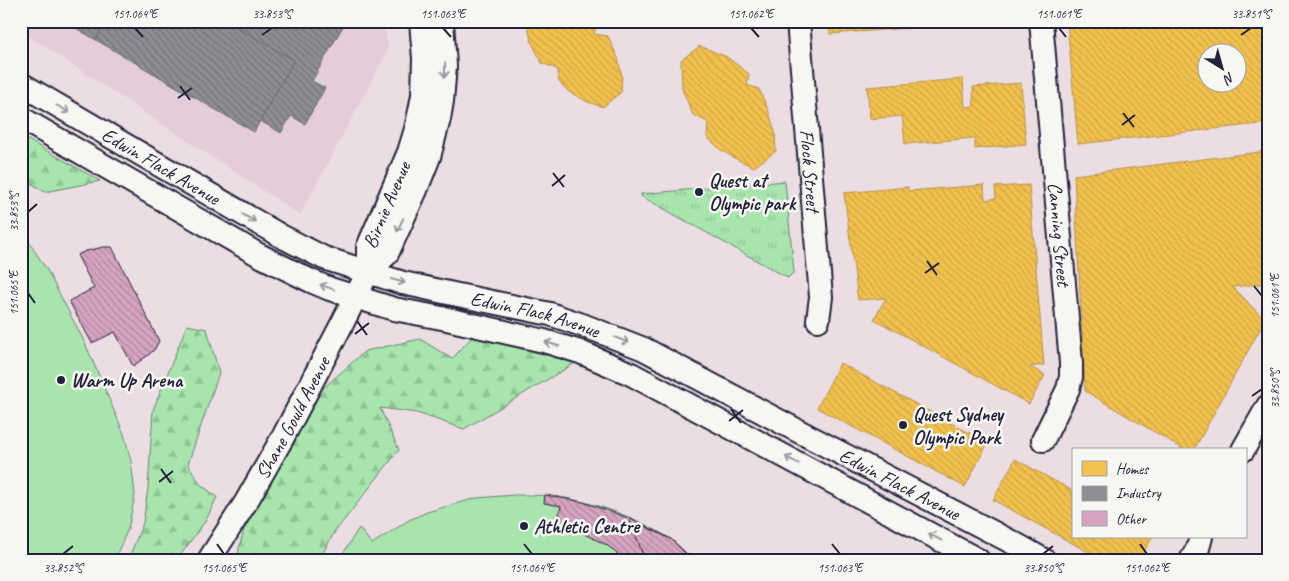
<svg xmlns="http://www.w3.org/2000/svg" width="1289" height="581" font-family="Caveat,sans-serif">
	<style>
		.built { fill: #e5ccd9 }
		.green { fill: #a7e5ac; stroke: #648474 }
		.forest { fill: url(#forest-firs); stroke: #648474 }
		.park { fill: url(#park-tufts); stroke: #648474 }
		.homes { fill: url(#homes-back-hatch); stroke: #b49148; fill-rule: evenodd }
		.industry { fill: url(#industry-back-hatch); stroke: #6d6d78 }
		.building { fill: url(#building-back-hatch); stroke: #22223b }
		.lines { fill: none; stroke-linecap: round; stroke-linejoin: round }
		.minor-casing { stroke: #22223b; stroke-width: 26 }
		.minor { stroke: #f6f6f2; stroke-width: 22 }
		.oneway { stroke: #9797a0 }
		.ticks { fill: none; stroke: #22223b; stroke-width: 2 }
		.poi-dot { fill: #22223b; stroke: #f6f6f2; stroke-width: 2 }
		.labels { text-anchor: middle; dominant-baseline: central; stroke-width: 5; stroke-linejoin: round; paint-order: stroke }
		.street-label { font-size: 20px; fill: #22223b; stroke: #f6f6f2 }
		.poi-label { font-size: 20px; font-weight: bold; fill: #22223b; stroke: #f6f6f2; text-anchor: start }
		.neatline { fill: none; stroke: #22223b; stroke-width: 2 }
		.ticks-label { font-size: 12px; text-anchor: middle; fill: #22223b }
	</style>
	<defs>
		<pattern id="forest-firs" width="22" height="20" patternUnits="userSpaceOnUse" patternTransform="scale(1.25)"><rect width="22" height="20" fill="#a7e5ac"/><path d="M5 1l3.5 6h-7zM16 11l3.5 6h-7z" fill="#8fc495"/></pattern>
		<pattern id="park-tufts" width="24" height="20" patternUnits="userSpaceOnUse" patternTransform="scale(1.25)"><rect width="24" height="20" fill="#a7e5ac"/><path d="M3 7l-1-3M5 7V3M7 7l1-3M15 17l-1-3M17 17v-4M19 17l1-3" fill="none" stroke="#8fc495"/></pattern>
		<pattern id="homes-back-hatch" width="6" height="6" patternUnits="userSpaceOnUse" patternTransform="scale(1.25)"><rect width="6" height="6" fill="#f2c14e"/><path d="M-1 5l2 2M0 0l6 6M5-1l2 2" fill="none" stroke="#cfa645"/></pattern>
		<pattern id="industry-back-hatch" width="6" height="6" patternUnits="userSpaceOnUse" patternTransform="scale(1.25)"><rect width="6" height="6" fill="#8d8d92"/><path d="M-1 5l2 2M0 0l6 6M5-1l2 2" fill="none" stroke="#737378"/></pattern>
		<pattern id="building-back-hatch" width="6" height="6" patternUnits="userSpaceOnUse" patternTransform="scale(1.25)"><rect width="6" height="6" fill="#d6a4c1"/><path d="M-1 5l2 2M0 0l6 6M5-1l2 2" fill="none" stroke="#ad859e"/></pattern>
	</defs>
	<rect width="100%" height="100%" fill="#ecdde3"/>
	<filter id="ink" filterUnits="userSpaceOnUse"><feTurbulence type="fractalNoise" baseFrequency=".02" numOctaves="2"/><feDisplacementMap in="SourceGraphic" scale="10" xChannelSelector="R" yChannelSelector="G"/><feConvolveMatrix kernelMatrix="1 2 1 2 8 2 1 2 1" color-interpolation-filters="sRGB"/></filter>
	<g filter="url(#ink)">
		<!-- built -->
		<path class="built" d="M21,21H385L388,50L300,215L21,31Z"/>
		<!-- green -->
		<path class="green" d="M21,230L47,270L85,343L124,434L131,461L135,495L128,529L114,560H21Z
			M515,495C527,495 538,495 550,496C586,499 640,518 670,539C678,545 686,553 693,560H339L359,528L372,544L409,520L427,512L476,498Z"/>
		<!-- forest -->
		<path class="forest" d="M21,136L100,181L45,192L21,177Z
			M187,325L207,329L219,373L188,464L200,484L217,497L206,520L177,560H128L143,523L148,488L153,410Z
			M472,337L577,362L464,429L417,413L380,408L399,450L334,533L319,560H238L239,548L244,530L320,391L365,351L420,339L452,359Z"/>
		<!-- park -->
		<path class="park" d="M785,181L794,272L788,278L641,196V194Z"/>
		<!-- homes -->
		<path class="homes" d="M527,21H598L594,34L608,36L618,58L622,76L621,92L603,107L588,102L569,92L559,82L557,69L542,63L531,41Z
			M829,21H963V24L830,34Z
			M1067,21H1268V123L1078,144ZM1206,52H1236V82H1206Z
			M700,46L727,57L749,74L747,85L759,89L768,109L775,132L776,151L754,167L738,160L721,150L707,137L708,122L693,115L682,89L681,60Z
			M963,79L965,107L974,106L973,87L1021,83L1026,144L975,149V138L905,144L902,116L870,119L867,87Z
			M1268,151V283L1233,287L1265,320L1194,450H1185L1085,391L1074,175Z
			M984,185L985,200L996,198L995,187L1029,185L1044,365L1030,367L1045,375L1029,404L874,319L886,298L858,300L844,193L908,187V191Z
			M840,363L988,443L965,487L817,408Z
			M1015,459L1073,491V537H1152L1140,560H1103L993,500Z"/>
		<!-- industry -->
		<path class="industry" d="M64,21H106L96,40Z
			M106,21H226L294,60L254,132L96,40Z
			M226,21H346L312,81L325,88L305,124L291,116L281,133L260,121L294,60Z"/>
		<!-- building -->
		<path class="building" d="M103,247H112L159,341L154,350L147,356L133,366L115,332L92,343L69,301L94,288L77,255L86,251Z
			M545,495L583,502L629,518L671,539L692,560H624L607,545L578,531L557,525L561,506L544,503Z
			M629,518L671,539L693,560H645Z"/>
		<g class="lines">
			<defs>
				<g id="minor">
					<path id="s1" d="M798,21L821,297L818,320"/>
					<path id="s2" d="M1041,21L1071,363V377L1068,389L1043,440"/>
					<path id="s3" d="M21,84L281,236L324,258L368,272L403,283L453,294L550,314L585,326L644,349L783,423L1021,547L1044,560"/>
					<path d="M21,118L259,255L311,281L330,289L394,309L447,319L544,341L580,352L631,374L978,560"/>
					<path id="s4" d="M368,272V247L409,152L416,129L420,111L423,95L424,59L421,21"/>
					<path d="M1243,450L1268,406"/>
					<path id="s5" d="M209,560L246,502L283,437L343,322L368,272L387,254L416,190L429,157L439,119L442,101L445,66L442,21"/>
					<path d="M1191,560L1198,548L1201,537"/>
				</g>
			</defs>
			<!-- minor casing -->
			<use href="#minor" class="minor-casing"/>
			<!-- minor -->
			<use href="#minor" class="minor"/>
		</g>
		<!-- one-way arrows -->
		<defs><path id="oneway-shaft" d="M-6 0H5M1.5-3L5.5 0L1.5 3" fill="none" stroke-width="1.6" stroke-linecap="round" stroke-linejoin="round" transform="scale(1.25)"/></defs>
		<g class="oneway">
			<use href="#oneway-shaft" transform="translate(445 70) rotate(91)"/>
			<use href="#oneway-shaft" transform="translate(63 109) rotate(30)"/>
			<use href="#oneway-shaft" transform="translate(249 218) rotate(30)"/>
			<use href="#oneway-shaft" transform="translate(400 225) rotate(115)"/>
			<use href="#oneway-shaft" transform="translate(398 281) rotate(16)"/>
			<use href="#oneway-shaft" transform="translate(327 287) rotate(-160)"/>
			<use href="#oneway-shaft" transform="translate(622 340) rotate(21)"/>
			<use href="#oneway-shaft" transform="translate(552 344) rotate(-163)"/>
			<use href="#oneway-shaft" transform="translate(792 460) rotate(-152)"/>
			<use href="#oneway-shaft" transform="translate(935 537) rotate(-152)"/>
		</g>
	</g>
	<!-- ticks -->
	<path class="ticks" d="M135,28L143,37M443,28L451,37M751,28L759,37M1059,28L1066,37M262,35L272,28M1241,35L1251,28M180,86L190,100M178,98L192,88M1123,113L1134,127M1122,125L1135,115M553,173L564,187M552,186L565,175M28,212L37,204M927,261L937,275M925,273L939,263M1254,286L1262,296M28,293L35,303M357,321L367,335M355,334L369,323M1252,396L1262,389M731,409L741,423M729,421L743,410M161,469L171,483M159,482L173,471M217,544L224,554M524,544L532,554M832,544L840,554M1140,544L1147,554M63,554L73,546M1043,554L1053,546"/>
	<!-- markers -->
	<g class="poi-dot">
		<circle cx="699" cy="192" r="5"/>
		<circle cx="61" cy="380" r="5"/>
		<circle cx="903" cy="425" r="5"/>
		<circle cx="524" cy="526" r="5"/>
	</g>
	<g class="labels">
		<!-- street labels -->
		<g class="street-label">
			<text stroke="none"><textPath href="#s3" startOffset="162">Edwin Flack Avenue</textPath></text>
			<text stroke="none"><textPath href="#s1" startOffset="150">Flock Street</textPath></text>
			<text stroke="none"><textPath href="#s4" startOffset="71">Birnie Avenue</textPath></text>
			<text stroke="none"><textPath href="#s2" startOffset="214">Canning Street</textPath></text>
			<text stroke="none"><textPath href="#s3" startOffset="568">Edwin Flack Avenue</textPath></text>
			<text stroke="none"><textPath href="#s5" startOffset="165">Shane Gould Avenue</textPath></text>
			<text stroke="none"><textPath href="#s3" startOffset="972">Edwin Flack Avenue</textPath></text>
		</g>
		<!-- poi labels -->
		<g class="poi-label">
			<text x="709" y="180">Quest at<tspan x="709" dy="23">Olympic park</tspan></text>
			<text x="71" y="380">Warm Up Arena</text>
			<text x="913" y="414">Quest Sydney<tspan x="913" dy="23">Olympic Park</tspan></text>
			<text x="534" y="526">Athletic Centre</text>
		</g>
	</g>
	<!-- margin -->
	<rect width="1289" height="581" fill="none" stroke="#f6f6f2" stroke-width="55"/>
	<!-- legend -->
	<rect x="1072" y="448" width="175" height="90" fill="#f6f6f2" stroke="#a1a1a9"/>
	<rect x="1082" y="461" width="25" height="15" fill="#f2c14e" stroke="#a1a1a9"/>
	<text x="1116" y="474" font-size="15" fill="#22223b">Homes</text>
	<rect x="1082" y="486" width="25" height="15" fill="#8d8d92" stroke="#a1a1a9"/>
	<text x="1116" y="498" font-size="15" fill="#22223b">Industry</text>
	<rect x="1082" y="511" width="25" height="15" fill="#d6a4c1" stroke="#a1a1a9"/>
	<text x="1116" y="524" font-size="15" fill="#22223b">Other</text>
	<!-- north arrow -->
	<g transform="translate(1222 68) rotate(143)"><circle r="24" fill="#f6f6f2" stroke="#a1a1a9"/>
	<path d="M0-4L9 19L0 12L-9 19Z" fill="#22223b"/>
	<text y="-8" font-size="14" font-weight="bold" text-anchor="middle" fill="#22223b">N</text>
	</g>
	<rect x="28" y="28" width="1234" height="526" class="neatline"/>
	<g class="ticks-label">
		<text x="135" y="18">151.064°E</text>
		<text x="272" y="18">33.853°S</text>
		<text x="443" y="18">151.063°E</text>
		<text x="751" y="18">151.062°E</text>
		<text x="1059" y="18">151.061°E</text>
		<text x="1251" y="18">33.851°S</text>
		<text transform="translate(14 212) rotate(-90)" y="4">33.853°S</text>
		<text transform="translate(14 293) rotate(-90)" y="4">151.065°E</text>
		<text transform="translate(1275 296) rotate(-90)" y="4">151.061°E</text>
		<text transform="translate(1275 389) rotate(-90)" y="4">33.850°S</text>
		<text x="63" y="572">33.852°S</text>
		<text x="224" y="572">151.065°E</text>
		<text x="532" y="572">151.064°E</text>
		<text x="840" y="572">151.063°E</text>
		<text x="1043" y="572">33.850°S</text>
		<text x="1147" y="572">151.062°E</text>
	</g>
</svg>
